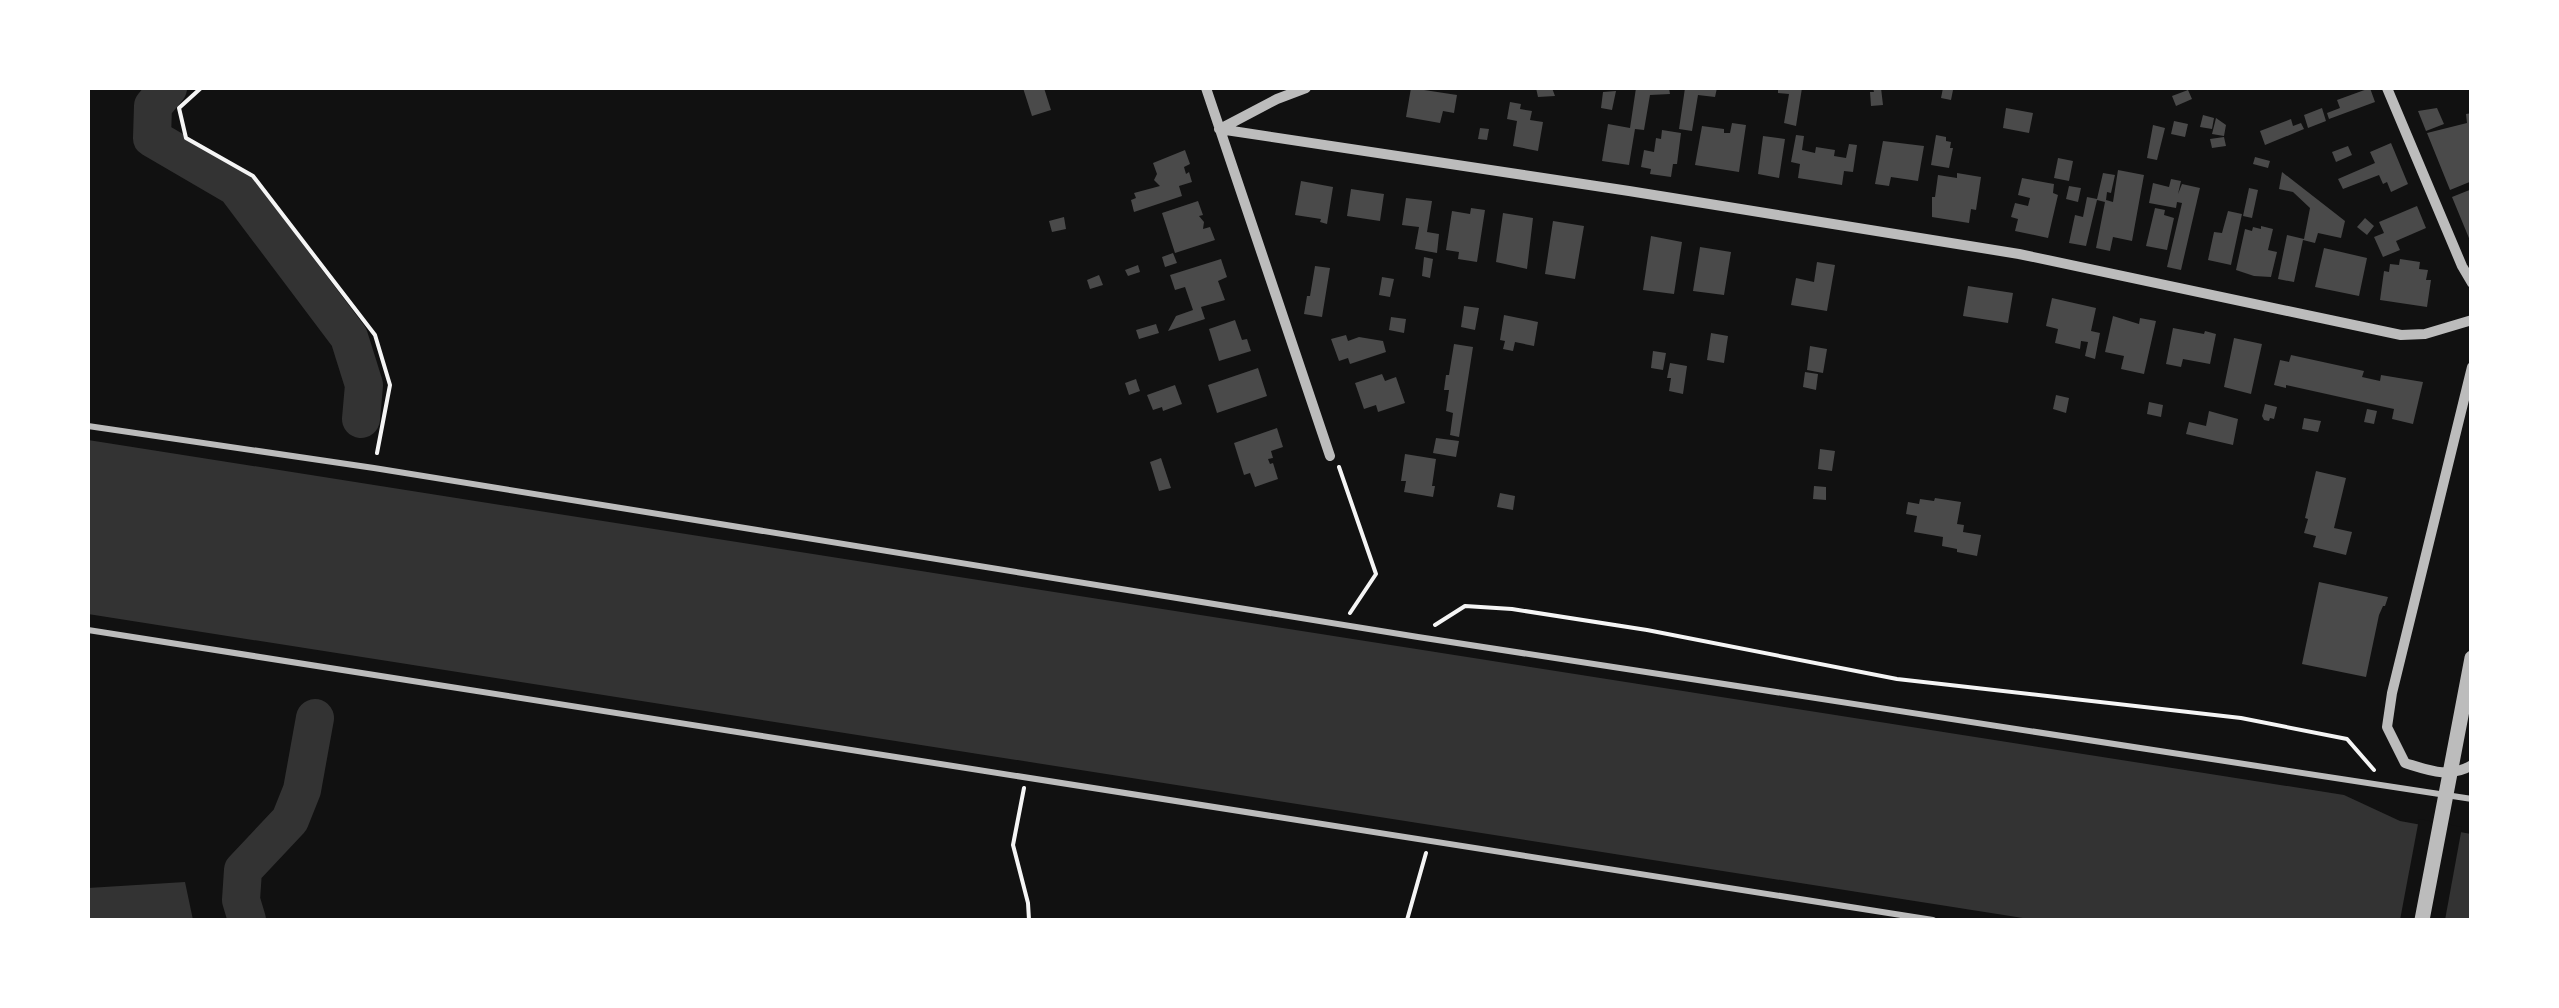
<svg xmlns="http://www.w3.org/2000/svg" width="2559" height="1008" font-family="'Noto Sans',sans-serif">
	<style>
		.water { fill: #333 }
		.pier { fill: #111 }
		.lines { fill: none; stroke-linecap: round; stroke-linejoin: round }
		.river { stroke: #333; stroke-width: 38 }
		.building { fill: #4a4a4a }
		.path { stroke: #f5f5f5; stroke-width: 4 }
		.service { stroke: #bcbcbc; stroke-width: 6 }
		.minor { stroke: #bcbcbc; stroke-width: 10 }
		.tertiary { stroke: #bcbcbc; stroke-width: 15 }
	</style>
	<rect width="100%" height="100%" fill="#111"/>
	<!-- water -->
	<path class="water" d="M88,440L2344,795L2400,821L2471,834V920H2035L88,614Z
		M185,882L193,920H88V888Z"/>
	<!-- pier -->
	<path class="pier" d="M2419,819L2462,827L2445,920H2400Z"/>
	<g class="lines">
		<!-- river -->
		<path class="river" d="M168,88L153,106L152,138L236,187L349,337L364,385L361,419
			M247,920L241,900L243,870L290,820L302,790L315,718"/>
	</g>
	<!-- building -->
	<path class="building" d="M1023,88H1044L1051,110L1032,116Z
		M1411,88L1457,95L1454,113L1443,111L1440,123L1406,117Z
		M1536,88H1552L1555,96L1538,97Z
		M1636,88H1669L1670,94L1650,95L1644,130L1635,129L1629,165L1602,161L1608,124L1630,128Z
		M1685,88H1717L1715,97L1698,95L1692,131L1679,129Z
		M1778,88H1802L1796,126L1784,123L1789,94L1778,93Z
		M1873,88H1881L1883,105L1871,106L1870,92H1874Z
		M1943,88L1953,90L1951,100L1941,98Z
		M2370,88L2375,102L2329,119L2327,113L2340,108L2337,100Z
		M2188,90L2192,99L2176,106L2172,96Z
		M1616,91L1612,110L1601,108L1603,92Z
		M1510,102L1521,104L1520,109L1532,111L1530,120L1543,122L1538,151L1513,146L1517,121L1507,119Z
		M2006,108L2033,113L2029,133L2003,128Z
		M2322,108L2326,121L2308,128L2304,115Z
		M2437,108L2444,124L2426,131L2418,111Z
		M2472,113V181L2450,190L2427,133L2467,123L2466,114Z
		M2203,115L2214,118L2212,129L2200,127Z
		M2216,118L2226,125L2224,136L2212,134Z
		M2291,119L2293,126L2301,123L2304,129L2265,145L2260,131Z
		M2174,121L2188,124L2185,137L2171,134Z
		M1732,123L1746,125L1739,172L1695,165L1702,126L1724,129V133H1730Z
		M2153,125L2165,128L2157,160L2147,158Z
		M1480,128L1489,129L1487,140L1478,139Z
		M1662,130L1681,133L1677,164H1673L1671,177L1650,174L1651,169L1641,167L1644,150L1654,152L1656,138L1661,139Z
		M1796,135L1804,136L1802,150L1815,153L1816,147L1835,150L1834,156L1846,158L1849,144L1857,145L1853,172L1844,171L1842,185L1798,178L1800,164L1791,162Z
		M1936,135L1946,137V141L1951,142L1950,148H1953L1949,168L1931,165Z
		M1763,136L1785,139L1779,178L1758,174Z
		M2224,137L2226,146L2212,148L2210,139Z
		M1883,141L1924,146L1918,181L1891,177L1889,186L1875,184Z
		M2391,143L2408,184L2391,192L2387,182L2383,184L2379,175L2343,189L2338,179L2375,163L2370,152Z
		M2348,146L2352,155L2336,162L2332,152Z
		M1185,150L1190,164L1184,167L1186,174L1189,172L1192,182L1179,186L1182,196L1134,212L1131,200L1136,198L1134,193L1160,186L1154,180L1157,174L1153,163Z
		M2255,157L2270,161L2268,168L2253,164Z
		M2058,158L2073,161L2069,181L2054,178Z
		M2118,170L2144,175L2132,241L2113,237L2110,251L2096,248L2105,202L2097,200L2086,246L2069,243L2075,215L2083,217L2087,197L2097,199L2103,173L2115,175L2111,193L2107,192L2106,200L2113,202Z
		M2282,172L2345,221L2341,238L2318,233L2315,243L2303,240L2294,282L2278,279L2287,235L2304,239L2310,208L2293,192L2279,189Z
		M1957,173L1981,177L1976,210L1971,209L1969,223L1932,217V197H1935L1938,175L1957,178Z
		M2022,178L2054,184L2053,193L2058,195L2048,238L2015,231L2018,219L2011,217L2015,203L2028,206L2030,198L2018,195Z
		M2171,179L2181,181L2178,194L2182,184L2200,188L2181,270L2167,267L2182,203L2177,202L2176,208L2149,203L2153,183L2169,187Z
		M1301,181L1333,187L1327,224L1320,222L1321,219L1295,215Z
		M2069,186L2081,188L2078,202L2066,199Z
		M2249,188L2258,190L2252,218L2243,216Z
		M1351,189L1384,194L1380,221L1347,216Z
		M2472,189V243H2471L2452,197Z
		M1406,198L1432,201L1427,232L1439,234L1437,253L1415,249L1419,227L1402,225Z
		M1198,201L1203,215L1199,216L1204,222L1203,229L1210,227L1215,240L1175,253L1162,213Z
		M2417,206L2426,228L2396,241L2400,250L2383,257L2374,237L2384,233L2379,222Z
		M1471,208L1485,210L1477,262L1458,259L1459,252L1446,250L1452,211L1470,214Z
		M2155,208L2165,210L2164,215L2174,218L2167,250L2146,246Z
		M2228,211L2242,214L2231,265L2208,260L2214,232L2222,233Z
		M1503,213L1533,218L1527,269L1496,262Z
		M1064,217L1066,229L1052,232L1049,221Z
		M2365,218L2374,226L2367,235L2357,227Z
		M1553,221L1584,226L1575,279L1545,274Z
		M2261,226L2273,229L2268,250L2277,252L2271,277L2254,276L2236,270L2245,229L2252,231L2253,227L2261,229Z
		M1651,236L1682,242L1674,294L1643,290Z
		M1700,247L1731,252L1724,295L1693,291Z
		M2324,248L2367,258L2359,296L2315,287Z
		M1173,253L1177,263L1165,267L1162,257Z
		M1424,257L1433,259L1430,278L1422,276Z
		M1221,259L1227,277L1218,281L1225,300L1201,307L1205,319L1168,331L1176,316L1193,310L1185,287L1175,290L1170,275Z
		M2400,259L2420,262L2419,269L2428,270L2426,280H2431L2427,307L2380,300L2384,271L2389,272L2390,264L2399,265Z
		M1817,262L1835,265L1827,311L1791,305L1796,278L1814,282Z
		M1138,265L1140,272L1128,276L1125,270Z
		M1315,266L1330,268L1322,317L1304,314L1307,296H1310Z
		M1099,275L1103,285L1090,289L1087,280Z
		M1382,277L1394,279L1390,297L1379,295Z
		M1968,286L2013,293L2008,323L1963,316Z
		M2052,298L2096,308L2091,331L2100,333L2095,359L2085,356L2088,342L2081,341L2080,349L2055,343L2058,329L2046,326Z
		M1464,306L1479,308L1475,330L1461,327Z
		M1504,315L1538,322L1534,346L1515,342L1513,351L1503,349L1505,341L1500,340Z
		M2113,316L2139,324L2140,318L2156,321L2144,374L2121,369L2124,356L2105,352Z
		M1391,317L1406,319L1404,333L1389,330Z
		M1235,320L1242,340L1247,339L1251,351L1219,361L1209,329Z
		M1156,324L1159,333L1139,339L1136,330Z
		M2173,328L2204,334L2205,331L2216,334L2210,364L2183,359L2181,367L2166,364Z
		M1711,333L1728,336L1724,363L1707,360Z
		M1346,335L1348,341L1359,337L1383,341L1386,352L1350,364L1348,358L1339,361L1331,339Z
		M2234,338L2262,344L2251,394L2224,387Z
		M1454,344L1473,347L1459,437L1450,435L1453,413L1446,411L1449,390H1444L1446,375H1449Z
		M1810,346L1827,349L1823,373L1807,370Z
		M1653,351L1666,353L1663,370L1651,368Z
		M2291,355L2364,371L2362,377L2380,381L2381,375L2423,382L2413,424L2392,419L2394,409L2286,385V388L2274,385L2280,360L2289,362Z
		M1670,363L1687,366L1683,394L1669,391L1671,378H1667Z
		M1258,368L1267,396L1217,413L1208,385Z
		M1805,372L1818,374L1816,390L1803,387Z
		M1382,374L1385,381L1396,377L1405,403L1378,412L1376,405L1364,409L1355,383Z
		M1136,379L1140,391L1129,395L1125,383Z
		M1175,385L1182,404L1163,411L1162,407L1153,410L1147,395Z
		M2056,395L2069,398L2066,413L2053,409Z
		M2149,402L2163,405L2161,417L2147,414Z
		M2265,404L2277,407L2274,419L2270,418L2269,421L2264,420L2262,416Z
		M2367,409L2377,411L2374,424L2364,422Z
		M2209,411L2238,419L2233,445L2186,434L2189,422L2206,426Z
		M2304,418L2321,421L2318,432L2302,429Z
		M1277,428L1283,447L1271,451L1273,458L1268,459L1270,464L1273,463L1278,479L1255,487L1250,473L1244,475L1234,443Z
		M1436,438L1459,441L1456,457L1433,453Z
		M1820,449L1835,451L1832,471L1818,469Z
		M1405,454L1436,459L1432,486H1435L1433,497L1404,492L1406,481H1401Z
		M1161,458L1171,488L1159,491L1150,462Z
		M2316,471L2346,478L2334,528L2352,532L2346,555L2313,547L2316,536L2304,533L2308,519L2305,518Z
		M1814,486L1826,487V500L1813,499Z
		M1500,493L1515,496L1513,510L1497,507Z
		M1935,498L1961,502L1957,524L1964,525L1963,532L1981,535L1977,556L1957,552V549L1942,546L1943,537L1914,532L1917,516L1906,514L1908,502L1919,504L1920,499L1934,501Z
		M2319,582L2388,597L2385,606H2383L2379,615L2366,677L2302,664Z"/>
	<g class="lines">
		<!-- path -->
		<path class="path" d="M201,88L179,108L186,138L253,176L375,335L390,385L377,453
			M1339,467L1376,574L1350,613
			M1435,625L1465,606L1512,609L1647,630L1897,679L2241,718L2347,739L2374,770
			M1024,788L1013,845L1028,903L1029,920
			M1407,920L1426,853"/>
		<!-- service -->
		<path class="service" d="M88,426L374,468L1418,637L2472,799
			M88,630L1933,920"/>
		<!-- minor -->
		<path class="minor" d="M1206,88L1330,456
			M2387,88L2462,266L2472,283
			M1219,129L1629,191L2019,254L2401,335L2425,334L2472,320
			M1220,129L1277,99L1306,88
			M2472,367L2392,693L2387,727L2405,763C2428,770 2449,779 2472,765"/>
		<!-- tertiary -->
		<path class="tertiary" d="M2422,920L2472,658"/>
	</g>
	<!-- border -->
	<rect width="2559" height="1008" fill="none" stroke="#ffffff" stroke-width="180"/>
</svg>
